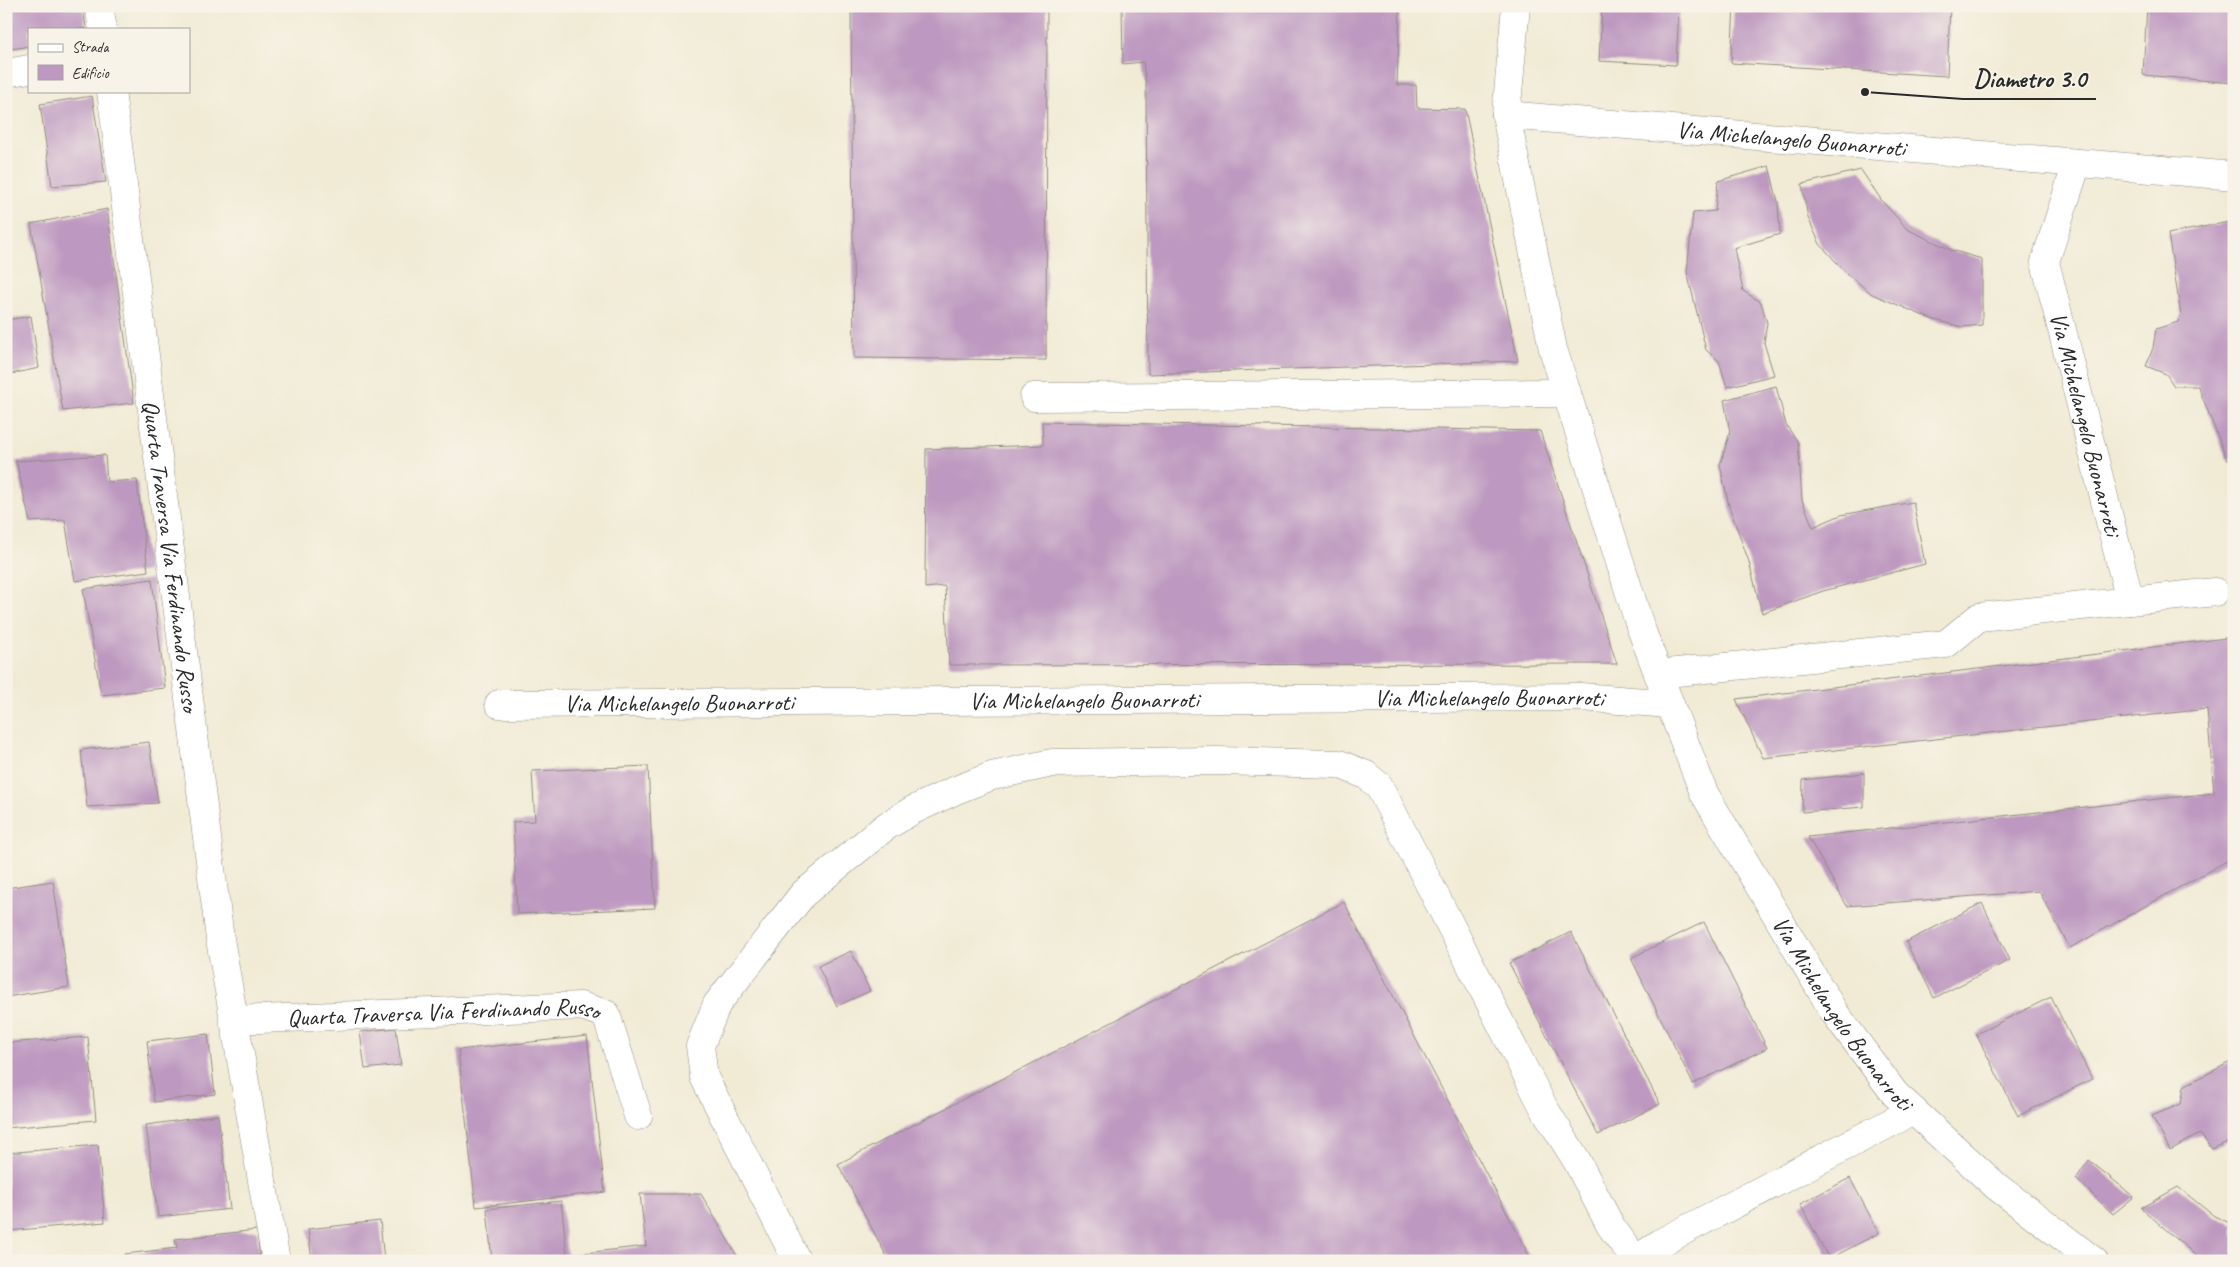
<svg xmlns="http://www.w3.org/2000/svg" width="2240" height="1267" font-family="Caveat,sans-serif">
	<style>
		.building { fill: #bd98c0 }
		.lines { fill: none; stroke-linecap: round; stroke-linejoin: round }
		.minor-casing { stroke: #8e8b80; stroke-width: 29 }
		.minor { stroke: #fff; stroke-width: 28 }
		.labels { text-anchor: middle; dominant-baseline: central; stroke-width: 4; stroke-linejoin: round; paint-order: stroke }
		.street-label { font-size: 24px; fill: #2b2b2b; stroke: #f7f3e8 }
		.leader { fill: none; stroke: #2b2b2b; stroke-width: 2 }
		.callout-dot { fill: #2b2b2b; stroke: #f7f3e8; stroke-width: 2 }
		.callout-label { font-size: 25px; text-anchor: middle; font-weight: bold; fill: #2b2b2b; stroke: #f7f3e8; stroke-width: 4; stroke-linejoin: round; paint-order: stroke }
	</style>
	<rect width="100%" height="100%" fill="#f7f3e8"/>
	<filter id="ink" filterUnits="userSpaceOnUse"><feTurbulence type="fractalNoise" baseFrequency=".02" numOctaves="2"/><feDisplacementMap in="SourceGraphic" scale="10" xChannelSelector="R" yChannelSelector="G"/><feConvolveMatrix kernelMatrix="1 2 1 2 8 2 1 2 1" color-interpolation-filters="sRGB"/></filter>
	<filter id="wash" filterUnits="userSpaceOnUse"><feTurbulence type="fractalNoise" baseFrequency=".0096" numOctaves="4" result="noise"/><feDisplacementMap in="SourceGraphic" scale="20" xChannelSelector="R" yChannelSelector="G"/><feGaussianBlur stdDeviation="1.12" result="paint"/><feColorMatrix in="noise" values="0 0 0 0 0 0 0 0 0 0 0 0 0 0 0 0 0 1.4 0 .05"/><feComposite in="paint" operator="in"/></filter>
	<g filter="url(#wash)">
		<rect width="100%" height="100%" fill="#f1ebd5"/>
		<g id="blocks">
			<!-- building -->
			<path class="building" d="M6,6H83L86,29H29V46L6,50Z
				M851,6H1047L1046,360L854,358Z
				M1122,6H1400L1397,85H1416L1417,108L1465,109L1518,361L1148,374L1146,85L1143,62L1123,64Z
				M1602,6H1679L1676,65L1599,61Z
				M1734,6H1950L1947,76L1731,63Z
				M2147,6H2234V83L2143,75Z
				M92,96L106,182L52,186L40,104Z
				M6,121L12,160L6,161Z
				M1769,166L1778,202L1780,234L1734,248L1743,291L1761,302L1767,323L1764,343L1774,375L1727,387L1719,361L1706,350L1687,272L1693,213L1715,211L1718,181Z
				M1861,170L1882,201L1907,229L1951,250L1982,259V325L1962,327L1931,319L1872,294L1846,273L1820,244L1808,218L1802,184Z
				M107,209L134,403L63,411L31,224Z
				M2229,222L2234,240V459L2227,460L2198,386H2174L2166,374L2146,366L2153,348L2156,329L2178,322L2181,315L2168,234Z
				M31,316L39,368L6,375V320Z
				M1776,386L1786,425L1798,442L1802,500L1813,527L1841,515L1913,502L1925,564L1823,591L1762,613L1749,562L1729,506L1720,465L1730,432L1724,400Z
				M1042,422L1540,431L1617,664L949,665L945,586L925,588L926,449L1043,445Z
				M105,455L107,482L137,480L148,571L75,581L65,520L30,522L16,461Z
				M152,579L165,688L101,695L83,589Z
				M2234,637V857L2070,948L2039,891L1847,906L1808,837L2214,793L2207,709L1763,758L1736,699Z
				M149,742L158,803L87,807L81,750Z
				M648,766L655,908L517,914L513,822L535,821L532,771Z
				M1864,773V807L1802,812L1803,780Z
				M6,804L10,829L6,830Z
				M53,881L69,987L6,997V888Z
				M1344,902L1532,1261H889L838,1164Z
				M1982,903L2010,960L1934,998L1906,942Z
				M1704,922L1767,1048L1693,1084L1631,958Z
				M1571,932L1660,1104L1598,1135L1509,963Z
				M851,951L870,991L837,1006L818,966Z
				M2051,997L2092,1079L2018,1116L1976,1034Z
				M396,1028L401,1065L365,1069L360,1032Z
				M208,1034L215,1094L154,1102L147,1041Z
				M587,1036L605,1192L476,1207L458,1050Z
				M88,1037L96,1120L6,1128V1043Z
				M2234,1060V1139L2212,1149L2200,1134L2170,1150L2152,1116L2181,1104L2184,1086Z
				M218,1115L230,1209L158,1217L146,1125Z
				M98,1145L105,1222L8,1231L6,1153Z
				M2089,1160L2134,1197L2113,1214L2076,1179Z
				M1850,1178L1879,1233L1829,1259L1800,1204Z
				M2178,1187L2214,1216L2234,1225V1261H2202L2141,1208Z
				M640,1194H701L740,1261H492L487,1209L561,1201L567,1255L646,1246Z
				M380,1221L384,1261H312L308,1229Z
				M257,1230L260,1261H126L125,1254L177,1248L175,1239Z"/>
		</g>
	</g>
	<g filter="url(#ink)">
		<use href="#blocks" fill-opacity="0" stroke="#8e8b80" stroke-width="1"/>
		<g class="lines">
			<defs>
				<g id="minor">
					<path d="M99,6L103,29"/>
					<path id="s1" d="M1516,6L1506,115L1553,349L1640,626L1704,793L1834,1012L1895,1094L1996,1186L2094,1261"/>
					<path d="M6,73L29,69"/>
					<path id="s2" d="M111,91L220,939L276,1261"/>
					<path id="s3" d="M1506,115L2234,176"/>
					<path id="s4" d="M2077,163L2045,262L2130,601"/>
					<path d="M1034,397L1567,393"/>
					<path d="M1658,674L1946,644L1979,617L2215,592"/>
					<path id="s5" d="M499,704L1581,697L1670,704"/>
					<path id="s6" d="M233,1020L581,1006L606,1014L638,1116"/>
					<path d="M1636,1260L1662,1242L1913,1111"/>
					<path d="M797,1261L704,1077L700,1046L717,1004L803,894L885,827L913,810L956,790L992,776L1052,763L1217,761L1339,764L1366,775L1379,786L1544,1108L1577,1161L1610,1225L1636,1261"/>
				</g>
			</defs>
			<!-- minor casing -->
			<use href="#minor" class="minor-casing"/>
			<!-- minor -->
			<use href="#minor" class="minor"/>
		</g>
	</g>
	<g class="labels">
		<!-- street labels -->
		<g class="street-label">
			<text stroke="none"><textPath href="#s3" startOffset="286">Via Michelangelo Buonarroti</textPath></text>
			<text stroke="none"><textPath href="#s4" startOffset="271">Via Michelangelo Buonarroti</textPath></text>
			<text stroke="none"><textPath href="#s2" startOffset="469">Quarta Traversa Via Ferdinando Russo</textPath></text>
			<text stroke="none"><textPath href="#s5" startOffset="990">Via Michelangelo Buonarroti</textPath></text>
			<text stroke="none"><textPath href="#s5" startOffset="585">Via Michelangelo Buonarroti</textPath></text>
			<text stroke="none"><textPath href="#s5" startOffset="180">Via Michelangelo Buonarroti</textPath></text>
			<text stroke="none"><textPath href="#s1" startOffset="1078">Via Michelangelo Buonarroti</textPath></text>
			<text stroke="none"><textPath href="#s6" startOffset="211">Quarta Traversa Via Ferdinando Russo</textPath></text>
		</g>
	</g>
	<!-- callouts -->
	<path class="leader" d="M1865 92L1963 99H2096"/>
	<circle class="callout-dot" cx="1865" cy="92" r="5"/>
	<g class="callout-label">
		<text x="2030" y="87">Diametro 3.0</text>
	</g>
	<!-- margin -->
	<rect width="2240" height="1267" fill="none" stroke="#f7f3e8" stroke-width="25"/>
	<!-- legend -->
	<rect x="28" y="28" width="162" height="65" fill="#f7f3e8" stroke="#a5a39c"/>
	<rect x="38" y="44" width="25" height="8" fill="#ffffff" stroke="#a5a39c"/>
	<text x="72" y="52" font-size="15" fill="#2b2b2b">Strada</text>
	<rect x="38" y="65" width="25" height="15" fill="#bd98c0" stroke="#a5a39c"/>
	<text x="72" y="78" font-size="15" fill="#2b2b2b">Edificio</text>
</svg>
